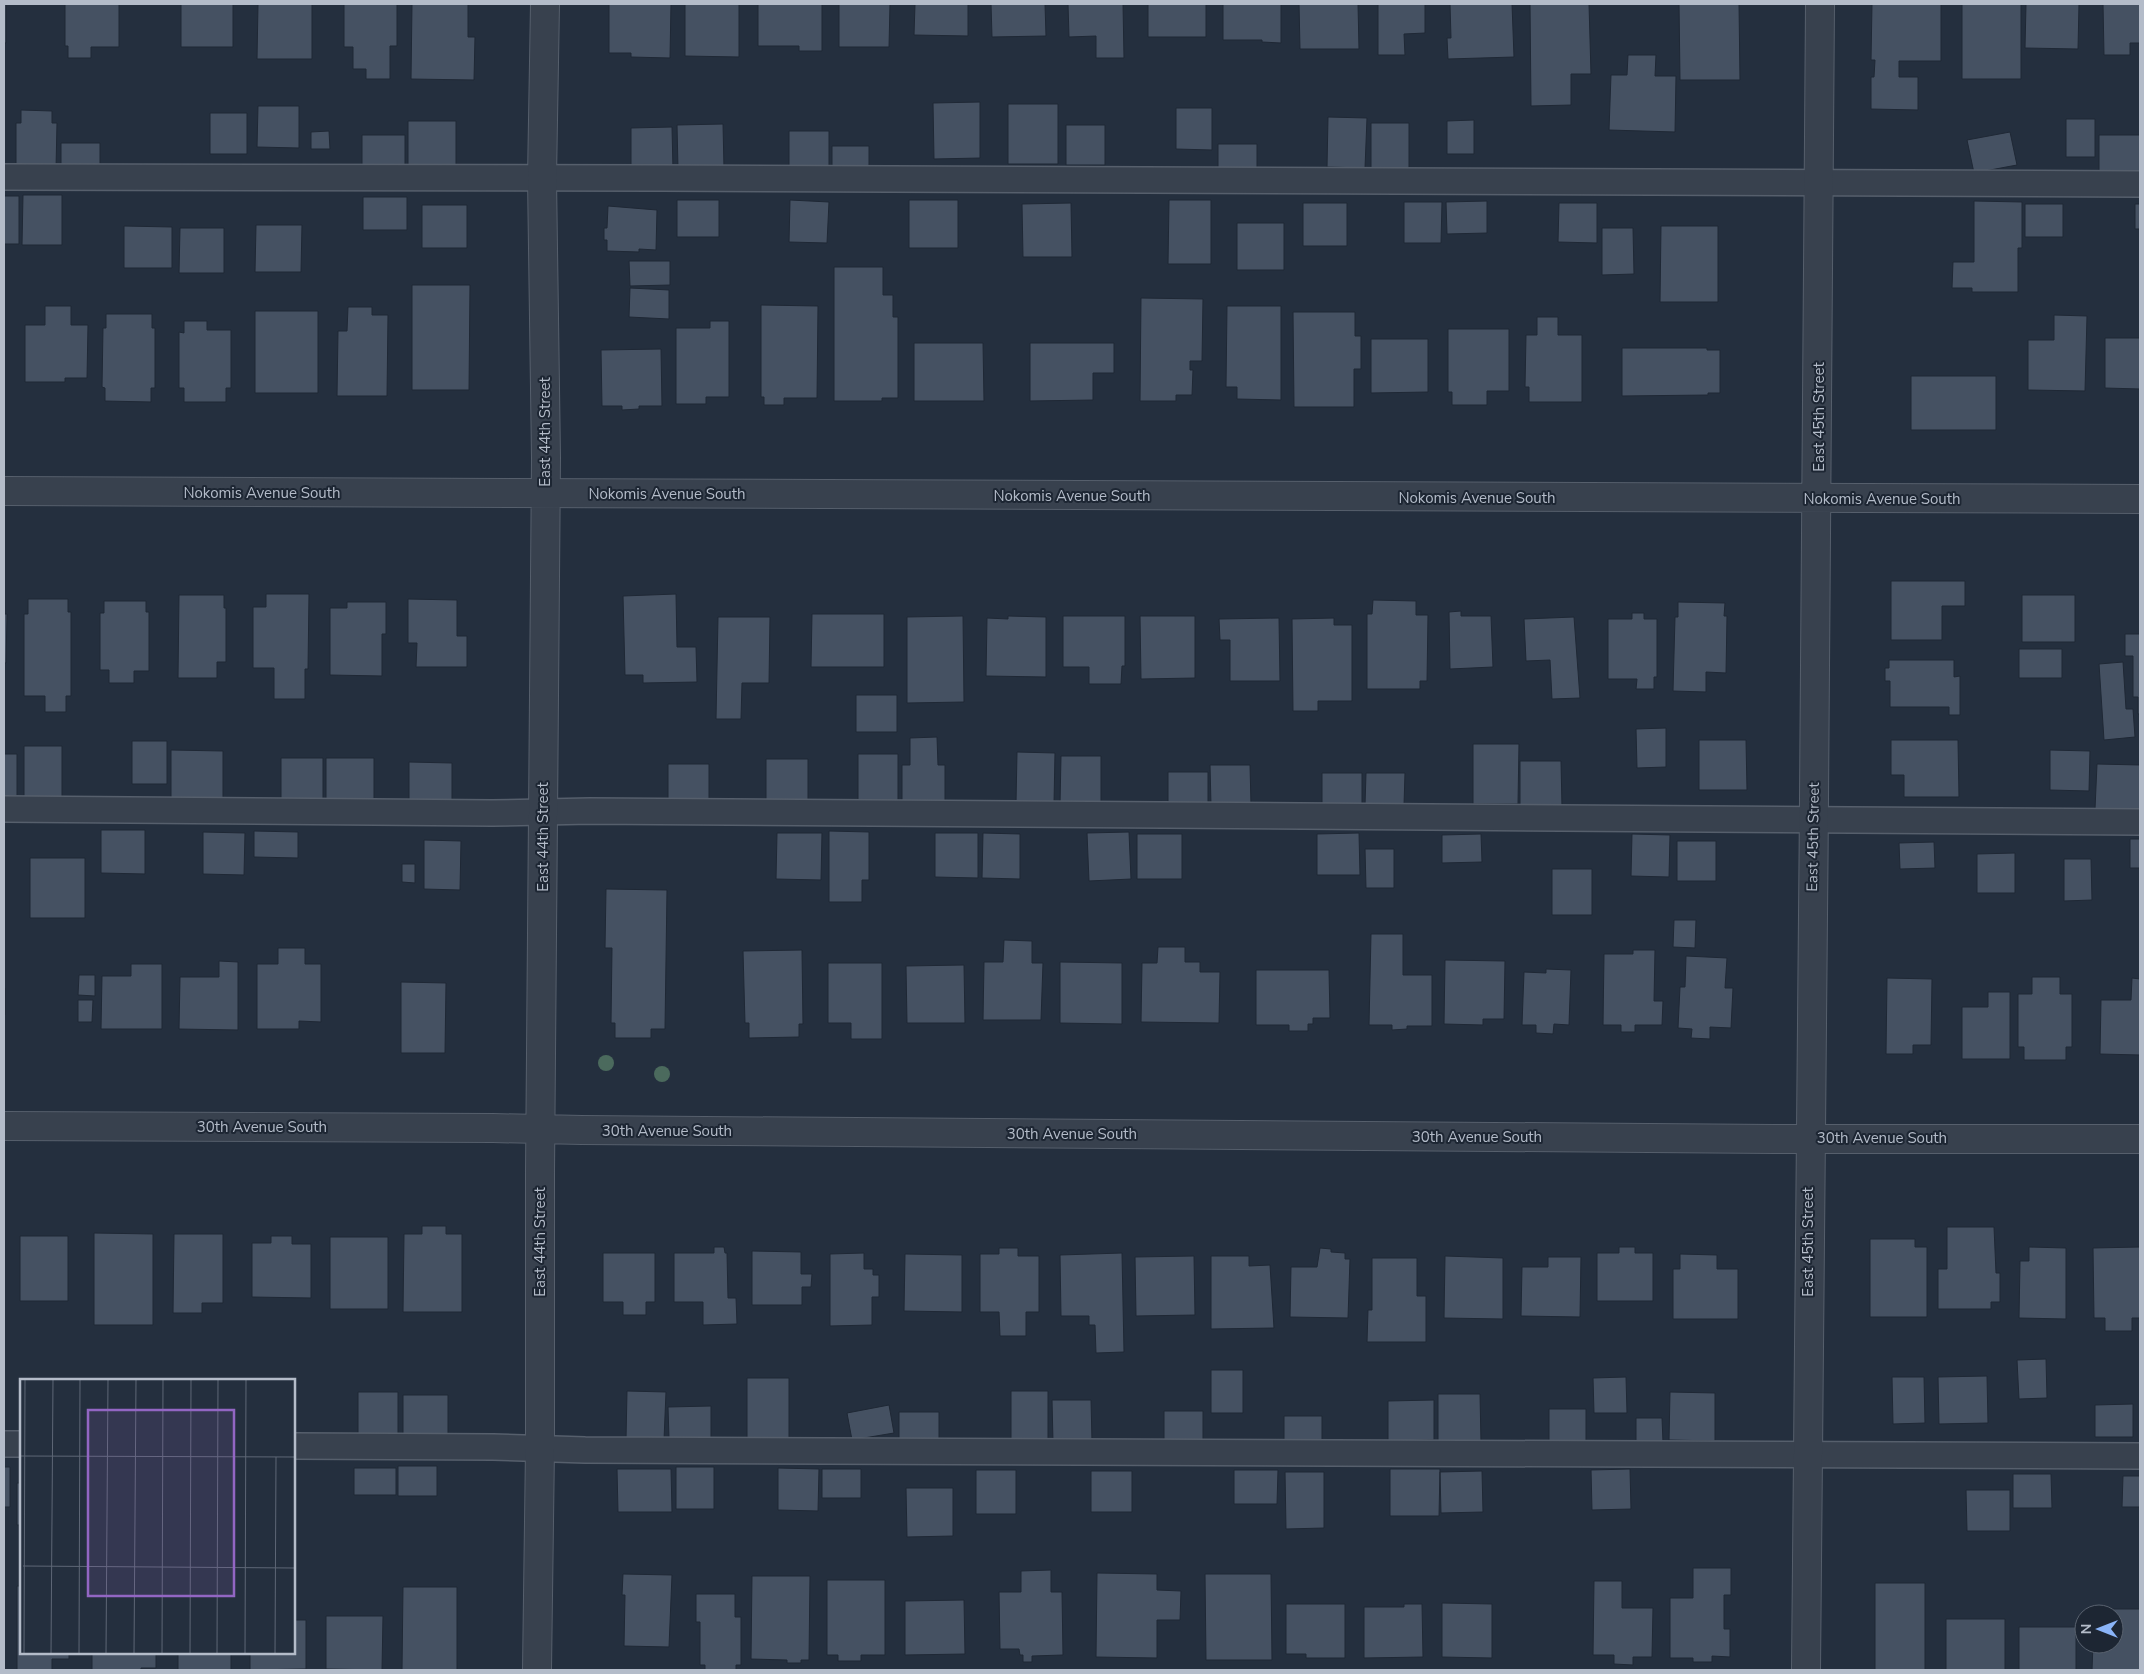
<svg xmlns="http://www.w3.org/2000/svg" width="2144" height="1674" font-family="'Nunito Sans',sans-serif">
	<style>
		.building { fill: #455162; stroke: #1f2835 }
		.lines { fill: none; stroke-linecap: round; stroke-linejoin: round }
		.service-casing { stroke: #565f6c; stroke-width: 28 }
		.minor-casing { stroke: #565f6c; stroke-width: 30 }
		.service { stroke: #38414e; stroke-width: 25 }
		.minor { stroke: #38414e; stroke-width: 28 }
		.tree { fill: #4b6a5d }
		.labels { text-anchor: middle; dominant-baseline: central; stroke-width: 4; stroke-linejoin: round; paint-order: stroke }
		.street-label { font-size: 15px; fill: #b4bcc9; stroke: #1d2633 }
		.inset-road { fill: none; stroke: #5e6776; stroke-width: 1 }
		.view { fill: #9266c3; fill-opacity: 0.15; stroke: #9266c3; stroke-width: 2.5 }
		.inset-edge { fill: none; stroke: #b4bcc9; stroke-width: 2.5 }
	</style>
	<rect width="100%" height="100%" fill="#242f3e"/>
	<!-- building -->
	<path class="building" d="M4,4H6V43H4Z
		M65,4H119V47H91V58H68V46H65Z
		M181,4H233V47H181Z
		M258,4H312V59H257Z
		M344,4H397V46H390V79H366V69H353V47H344Z
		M412,4H468V37H475L474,80L411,79Z
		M609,4H671L670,58L631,57V53H609Z
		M685,4H739V57L685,56Z
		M758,4H822V51H799V46H758Z
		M839,4H890L889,47H839Z
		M915,4H968V36L914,35Z
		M991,4H1045L1046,36L992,37Z
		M1068,4H1123L1124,58H1096V36L1069,37Z
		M1148,4H1206V37H1148Z
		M1223,4H1281V43L1262,42V40H1223Z
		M1299,4H1358L1359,49H1300Z
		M1378,4H1425V33L1404,34L1405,55H1378Z
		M1450,4H1512L1514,57L1448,59L1447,38H1451Z
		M1530,4H1589L1591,74H1571V105L1531,106Z
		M1679,4H1739L1740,80H1680Z
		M1872,4H1941V61H1899V77H1918V110L1871,109V77H1874L1875,60H1871Z
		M1962,4H2021V79H1962Z
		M2026,4H2079L2078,49L2025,48Z
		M2103,4H2140V43H2130V55H2104Z
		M1628,55H1656L1655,76H1676L1675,132L1609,130L1611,75H1627Z
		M980,102V158L934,159L933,103Z
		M1008,104H1058V164H1008Z
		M258,106H299V148L257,147Z
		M1176,108H1212V150L1176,149Z
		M21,110L52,111V123H57L56,169H16V123H21Z
		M210,113H247V154H210Z
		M1328,117L1367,118L1365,168L1327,167Z
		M2066,119H2095V157H2066Z
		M1474,120V154H1447V121Z
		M408,121H456V169L408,168Z
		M1371,123H1409V170H1371Z
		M723,124L724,168L678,169L677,125Z
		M1066,125H1105V165H1066Z
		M672,127L673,170H631V128Z
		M329,131L330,149H311V132Z
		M789,131H829V166H789Z
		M2010,132L2017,165L1974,173L1967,140Z
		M362,135H405V169L362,168Z
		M2099,135H2140V175H2099Z
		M61,143H100V170H61Z
		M1218,144H1257V173H1218Z
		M832,146H869V170H832Z
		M23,195H62V245H22Z
		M4,196H19V244H4Z
		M363,197H407V230H363Z
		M677,200H719V237H677Z
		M790,200L829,202L827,243L789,242Z
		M909,200H958V248H909Z
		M1169,200H1211V264H1168Z
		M1487,201V233L1447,234L1446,202Z
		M1974,201L2022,202V248H2018V292H1972V288H1952L1953,262H1974Z
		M1404,202H1442L1441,243H1404Z
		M1071,203L1072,257H1023L1022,204Z
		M1303,203H1347V246H1303Z
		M1559,203H1597V243L1558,242Z
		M2025,204H2063V237H2025Z
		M2135,204H2140V229H2135Z
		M422,205H467V248H422Z
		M608,206L657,210L656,250L639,249V252L607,251V240H604V228H607Z
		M1237,223H1284V270H1237Z
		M256,225H302L301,272H255Z
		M124,226L172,227V268H124Z
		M1661,226H1718V302H1660Z
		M180,228H224V273H179Z
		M1602,228H1633L1634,274L1602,275Z
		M629,261H670V285L630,286Z
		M834,267H883V295H893V317H898V398H882V401H834Z
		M412,285H470L469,390H412Z
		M630,288L669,290V319L629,317Z
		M1141,298L1203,299L1202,361H1190V370H1193L1192,395H1176V401H1140Z
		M761,305L818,306L817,398H784V405H764V397H761Z
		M45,306H71V325H88L87,378H65V382H25V325H45Z
		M1227,306H1281V400L1237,399V387H1226Z
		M348,307H372V315H388L387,396H337L338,331H347Z
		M255,311H318V393H255Z
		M1293,312H1355V336H1361V369H1354V407H1294Z
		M106,314H152V328H155V388H151V402L105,401V388L102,387L103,328H106Z
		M2054,315L2087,316L2085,391L2028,390V340H2054Z
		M1537,317H1558V335H1582V402H1529V387H1525L1526,335H1537Z
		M184,321H207V330H231V388H226V402H184V388H179V332L184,333Z
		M710,321H729V397H706V404H676V328H710Z
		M1448,329H1509V391H1487V405H1452V392H1448Z
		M2105,338H2140V389L2105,388Z
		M1371,339H1428V392L1371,393Z
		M914,343H983L984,401H914Z
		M1030,343H1114V373H1093V400L1030,401Z
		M1622,348H1707V350H1720V393H1708V395L1622,396Z
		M661,349L662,406H639V409L622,410V406H602L601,350Z
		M1911,376H1996V430H1911Z
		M1891,581H1965V606H1942V640H1891Z
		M266,594H309L308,669H305V699H274V668H253V607H266Z
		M676,594L677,647H696L697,682L643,683V675H625L623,596Z
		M179,595H224V608H226V662H217V678H178Z
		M2022,595H2075V642H2022Z
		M28,599H68V612H71V696H66V712H45V696H24V614H28Z
		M408,599L457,600V636H467V667H416L417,643H408Z
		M1373,600L1416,601V615H1428L1427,681H1420V689H1367V614H1372Z
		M104,601H146V612H149V671H134V683H109V670H100V613H104Z
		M347,602H386V634H382V676L330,675V608H347Z
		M1678,602L1725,603L1724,616H1727L1726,673L1706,672V692L1673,691L1675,617H1678Z
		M1461,611V616H1491L1493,667L1450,669L1449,612Z
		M1632,613H1644V619H1657V677H1654V689H1636L1637,679H1608V619H1632Z
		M4,614H7L6,663H4Z
		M812,614H884V667H811Z
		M963,616L964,702L907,703V617Z
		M1008,616L1046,617V677L986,676L987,618L1008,619Z
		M1063,616H1125V666H1122L1121,684H1089V667H1063Z
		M1140,616H1195V678L1141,679Z
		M718,617H770L769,683H742L741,719H716Z
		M1574,617L1580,698L1552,699L1550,660L1526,661L1524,619Z
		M1279,618L1280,681H1230V640H1220L1219,619Z
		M1334,618V625H1352V701H1318V711H1293L1292,619Z
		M2125,634H2140V714H2138V697H2133V656H2125Z
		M2019,649H2062V678H2019Z
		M1889,660H1954V677L1960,676V715H1949V707H1890V681H1885V668H1889Z
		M2123,662L2126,709H2133L2135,737L2104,740L2099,664Z
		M856,695H897V732H856Z
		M1666,728V767L1637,768L1636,729Z
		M937,737L938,765H945V805H902V765H910V738Z
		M1699,740H1746L1747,790H1699Z
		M1891,740H1958L1959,797H1904V775H1891Z
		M132,741H167V784H132Z
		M1473,744H1519L1518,804H1473Z
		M24,746H62V799H24Z
		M171,750L223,751V802H171Z
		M2050,750L2090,751L2089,791L2050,790Z
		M1017,752L1055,753L1054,804L1016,803Z
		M4,754H17V796H4Z
		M858,754H898V804H858Z
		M1061,756H1101V804H1060Z
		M281,758H323V805H281Z
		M326,758H374V805H326Z
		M766,759H808V802H766Z
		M1520,761H1561L1562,807H1520Z
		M409,762L452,763V805L409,804Z
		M668,764H709V802L668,803Z
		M2097,764L2140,765V810L2095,809Z
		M1210,765H1250L1251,804L1211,805Z
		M1168,772H1208V804L1168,805Z
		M1322,773H1362V805H1322Z
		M1366,773H1405L1404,805H1365Z
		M101,830H145V874L101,873Z
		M254,831L298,832V858L254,857Z
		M829,831L869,832V880H862V902H829Z
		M203,832L245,833L244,875L203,874Z
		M1129,832L1131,879L1089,881L1087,833Z
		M777,833H822L821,880L776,879Z
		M935,833H978V878L935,877Z
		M983,833L1020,834V879L982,878Z
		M1359,833L1360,875H1317V834Z
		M1137,834H1182V879H1137Z
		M1481,834L1482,862L1442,863V835Z
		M1632,834L1670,835L1669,877L1631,876Z
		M2130,839H2140V868H2130Z
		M424,840L461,841L460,890L424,889Z
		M1677,841H1716V881H1677Z
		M1934,842L1935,868L1900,869L1899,843Z
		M1365,849H1394V888H1366Z
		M2015,853V893H1977V854Z
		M30,858H85V918H30Z
		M2064,859H2091L2092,900L2064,901Z
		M402,864H415V883L402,882Z
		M1552,869H1592V915H1552Z
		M606,889L667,890L665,1029H651V1038H615V1023H611L612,948H605Z
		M1674,920H1696L1695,948L1673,947Z
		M1371,934H1403V975H1432V1026H1407V1029L1392,1030V1025H1369Z
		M1004,940L1032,941V963H1043L1041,1020H983L984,962H1003Z
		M1158,947H1185V962H1200V972H1220L1219,1023L1141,1022L1142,963H1157Z
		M278,948H305V964H321V1022L299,1021V1029H257V964H278Z
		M802,950L803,1024H799V1037L749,1038V1023H745L743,951Z
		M1633,950H1655L1654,1001H1663L1662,1025H1635V1032H1621V1025H1603L1604,954H1633Z
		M1686,956L1727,958L1725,988H1733L1731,1028L1710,1027V1039L1691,1038L1692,1029L1678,1028L1680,987H1685Z
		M1445,960L1505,961L1504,1019H1483V1025L1444,1024Z
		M219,961L238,962V1030L179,1029L180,977H219Z
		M1060,962L1122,963V1024L1060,1023Z
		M828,963H882V1039H851V1023H828Z
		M131,964H162V1029H101L102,976H131Z
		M964,965L965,1023H907L906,966Z
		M1546,969L1571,970L1569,1025L1554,1024L1553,1034L1536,1033V1025H1522L1524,972L1546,973Z
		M1256,970H1329L1330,1018H1313V1024H1308V1031H1289V1025H1256Z
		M79,975H95V996L78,995Z
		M2032,977H2060V994H2072V1047H2066V1060H2024V1047H2018V994H2032Z
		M1887,978L1932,979L1931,1045H1913V1054H1886Z
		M2132,978L2140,979V1055L2100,1054L2101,1000H2131Z
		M401,982L446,983L445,1053H401Z
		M4,988H5V1015H4Z
		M1988,992H2010V1059H1962V1007H1988Z
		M78,1000H93L92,1022H78Z
		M422,1226H446V1234H462V1312H403L404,1234H422Z
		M1947,1227H1994L1996,1273H2000V1302H1991V1309H1938V1269H1947Z
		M94,1233L153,1234V1325H94Z
		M174,1234H223V1303H202V1313H173Z
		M20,1236H68V1301H20Z
		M271,1236H292V1244H311V1298L252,1297V1243H271Z
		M330,1237H388V1309H330Z
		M1870,1239H1915V1247H1927V1317H1870Z
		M714,1247H724L725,1253H727L728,1298H736L737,1324L703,1325V1302H674V1253H714Z
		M1619,1247H1635V1253H1653V1301H1597V1253H1619Z
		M2029,1247L2066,1248V1319L2019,1318L2020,1261H2029Z
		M2140,1247V1318H2132V1331H2105V1318H2094L2093,1248Z
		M999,1248H1018V1256H1039V1312H1026V1336H1000L999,1312H980V1254H999Z
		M1320,1248L1331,1249V1252L1345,1253V1259H1350L1348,1318L1290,1317L1291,1267H1317Z
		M752,1251L801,1252V1274H812L811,1287H802V1305H752Z
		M603,1253H655V1302H646V1315H623V1302H603Z
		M864,1253V1269H873V1275H879V1297H872V1325L830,1326V1254Z
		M1122,1253L1124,1352L1096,1353L1095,1325H1089V1316H1061L1060,1255Z
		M905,1254L962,1255V1312L904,1311Z
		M1680,1254L1717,1255V1269H1738V1319H1673V1269H1680Z
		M1194,1256L1195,1315L1136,1316L1135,1257Z
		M1211,1256H1249V1266L1270,1265L1274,1328L1211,1329Z
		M1445,1256L1503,1258V1319L1444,1318Z
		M1548,1257H1581L1580,1317L1521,1316L1522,1267H1548Z
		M1372,1258H1417V1296H1426V1342H1367L1368,1310H1372Z
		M2046,1359L2047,1398L2019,1399L2017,1360Z
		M1211,1370H1243V1413H1211Z
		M1987,1376L1988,1423L1939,1424L1938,1377Z
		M1626,1377L1627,1413H1594L1593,1378Z
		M1892,1377H1924L1925,1423L1893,1424Z
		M747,1378H789V1441H747Z
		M627,1391L666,1392L664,1440L626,1439Z
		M1011,1391H1048V1441H1011Z
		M358,1392H398V1437L358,1436Z
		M1670,1392L1715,1393V1441L1669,1440Z
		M1438,1394H1480L1481,1442H1438Z
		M403,1395H448V1436H403Z
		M1052,1400H1091L1092,1441L1053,1442Z
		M1434,1400V1440L1388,1441V1401Z
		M2133,1404V1437H2095V1405Z
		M889,1405L894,1433L852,1440L847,1413Z
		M711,1406V1438L669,1439L668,1407Z
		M1549,1409H1586V1442L1549,1443Z
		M1164,1411H1203V1440L1164,1441Z
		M899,1412H939V1440L899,1439Z
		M1284,1416H1322V1441H1284Z
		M1636,1418H1662L1663,1442L1636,1443Z
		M398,1466H437V1496H398Z
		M4,1467H10V1507H4Z
		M676,1467H714V1509H676Z
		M354,1468H396V1495H354Z
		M778,1468L819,1469L818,1511L778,1510Z
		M617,1469H671L672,1512H618Z
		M822,1469H861V1498H822Z
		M1390,1469H1440L1439,1516H1390Z
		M1630,1469L1631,1509L1592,1510L1591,1470Z
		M976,1470H1016V1514H976Z
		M1234,1470H1278L1277,1504H1234Z
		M1091,1471H1132V1512H1091Z
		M1482,1471L1483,1512L1441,1513L1440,1472Z
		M1285,1472H1324V1528L1286,1529Z
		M2013,1474H2051L2052,1508H2013Z
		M2123,1476H2140V1507H2122Z
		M17,1483H21V1525H17Z
		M906,1488H953V1536L907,1537Z
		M1966,1490H2010V1531H1967Z
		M1693,1568H1731V1595H1724V1629H1730V1657L1712,1656V1662H1693V1658H1670V1598H1693Z
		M1051,1570V1592H1062L1063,1655L1032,1656V1662H1023V1655H1020L1019,1649H1000L999,1592H1021V1571Z
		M1097,1573L1157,1574V1590L1181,1591L1180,1620H1157V1658L1096,1657Z
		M623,1574L672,1575L669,1647L624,1646L625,1595H622Z
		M1205,1574H1271L1272,1660H1206Z
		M752,1576H810L809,1660H801V1663H787V1660L751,1659Z
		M827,1580H885V1655H861V1661H838V1655H827Z
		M1594,1581H1622V1608H1653L1652,1657H1633V1665L1614,1664V1655H1593Z
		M1875,1583H1925V1670H1875Z
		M17,1586H21V1653H69V1659H52V1670H17Z
		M403,1587H457V1670H402Z
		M696,1594H735V1617H741V1665H736V1670H705V1665H700V1622H696Z
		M964,1600L965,1654L905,1655V1601Z
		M1442,1603L1492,1604V1658L1442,1657Z
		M1286,1604H1345V1658H1306V1654H1286Z
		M1404,1604H1422L1423,1657L1364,1658V1607H1404Z
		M2094,1609H2140V1670H2092L2093,1644H2114V1614H2094Z
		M326,1616H383L382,1670L326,1669Z
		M1946,1619H2005V1670H1946Z
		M294,1620H306V1669L250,1670V1653H294Z
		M2019,1627H2076V1670H2019Z
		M92,1653H156V1668H141V1670H92Z
		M178,1653H231V1670H178Z"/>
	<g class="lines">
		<defs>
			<path id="service" d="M4,177C716,179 1428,177 2140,184
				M4,809L492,813L590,811L2140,822
				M4,1444H21
				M294,1446L493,1447L585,1450L2140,1456"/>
			<path id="minor" d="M4,491L2140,499
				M4,1126L493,1128L582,1130L1773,1139H2140
				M537,1670L540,1448V1173L546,458L542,178L545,4
				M1806,1670C1808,1115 1820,559 1820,4"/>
		</defs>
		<!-- service casing -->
		<use href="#service" class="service-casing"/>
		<!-- minor casing -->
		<use href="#minor" class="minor-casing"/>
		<!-- service -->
		<use href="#service" class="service"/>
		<!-- minor -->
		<use href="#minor" class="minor"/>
	</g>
	<!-- trees -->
	<g class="tree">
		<circle cx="606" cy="1063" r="8"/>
		<circle cx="662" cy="1074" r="8"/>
	</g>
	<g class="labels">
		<!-- street labels -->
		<g class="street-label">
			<text transform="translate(1819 417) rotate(-90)">East 45th Street</text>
			<text transform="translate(545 432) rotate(-90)">East 44th Street</text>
			<text x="262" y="493">Nokomis Avenue South</text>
			<text x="667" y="494">Nokomis Avenue South</text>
			<text x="1072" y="496">Nokomis Avenue South</text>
			<text x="1477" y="498">Nokomis Avenue South</text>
			<text x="1882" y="499">Nokomis Avenue South</text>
			<text transform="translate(543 837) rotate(-90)">East 44th Street</text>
			<text transform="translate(1813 837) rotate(-89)">East 45th Street</text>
			<text x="262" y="1127">30th Avenue South</text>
			<text x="667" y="1131">30th Avenue South</text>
			<text x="1072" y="1134">30th Avenue South</text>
			<text x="1477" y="1137">30th Avenue South</text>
			<text x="1882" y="1138">30th Avenue South</text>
			<text transform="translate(540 1242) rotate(-90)">East 44th Street</text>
			<text transform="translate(1808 1242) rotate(-90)">East 45th Street</text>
		</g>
	</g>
	<!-- overview -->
	<g transform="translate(20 1379)">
		<rect width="275" height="275" fill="#242f3e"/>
		<path class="inset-road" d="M0,77L275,78M3,187L275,189M4,275L5,0M31,275L33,0M59,275L60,0M86,275L88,0M114,275L116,0M142,275L143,0M170,275L171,0M197,275L198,0M225,275L226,0M255,275L256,78"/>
		<path class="view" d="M68,31H214V217H68Z"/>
		<rect width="275" height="275" class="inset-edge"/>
	</g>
	<!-- border -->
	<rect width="2144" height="1674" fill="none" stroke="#b4bcc9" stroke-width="10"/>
	<!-- north arrow -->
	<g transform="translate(2099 1629) rotate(270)"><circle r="24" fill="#1d2633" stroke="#59626f"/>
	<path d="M0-4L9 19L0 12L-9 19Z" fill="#8ab4f8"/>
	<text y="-8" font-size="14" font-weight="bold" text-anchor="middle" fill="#b4bcc9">N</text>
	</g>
</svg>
